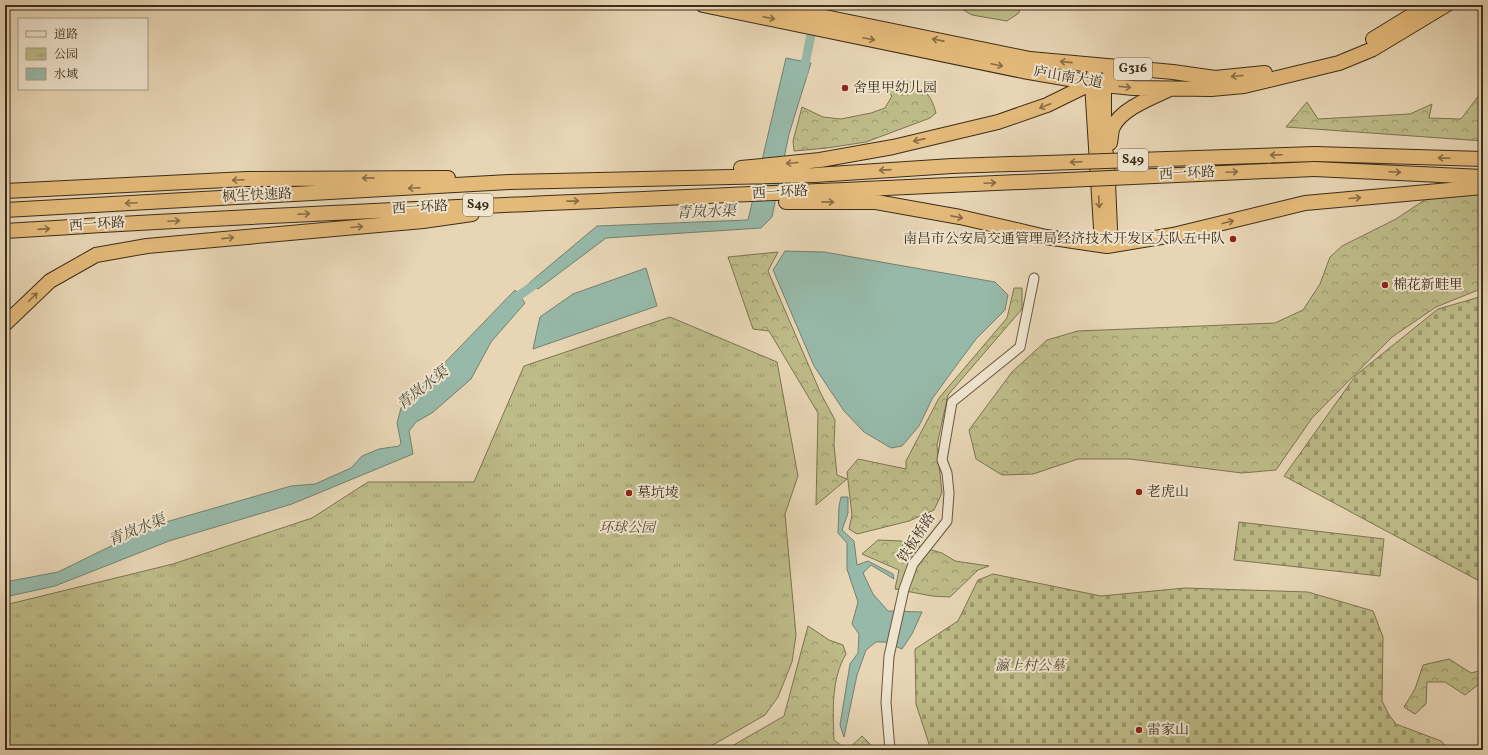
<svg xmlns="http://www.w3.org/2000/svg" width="1488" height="755" font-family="Vollkorn,'Noto Serif SC',serif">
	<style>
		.grass { fill: #bdbb88; stroke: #7d7451 }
		.forest { fill: url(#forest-crowns); stroke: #7d7451 }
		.cemetery { fill: url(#cemetery-stones); stroke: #7d7451 }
		.park { fill: url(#park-tufts); stroke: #7d7451 }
		.water { fill: #97b9a9; stroke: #738170 }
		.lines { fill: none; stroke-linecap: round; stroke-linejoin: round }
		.canal { stroke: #97b9a9; stroke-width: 9 }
		.minor-casing { stroke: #685740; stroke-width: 11 }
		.highway-casing { stroke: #3d2d1a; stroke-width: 16 }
		.minor { stroke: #efe4ce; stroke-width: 9 }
		.highway { stroke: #e4ba7a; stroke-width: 14 }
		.highway-bridge-casing { stroke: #3d2d1a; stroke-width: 16; stroke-linecap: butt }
		.highway-bridge { stroke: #e4ba7a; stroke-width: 14 }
		.oneway { stroke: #886c45 }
		.poi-dot { fill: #8f2418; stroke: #efe4ce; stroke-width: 1.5 }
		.labels { text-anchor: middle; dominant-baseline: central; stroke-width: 4; stroke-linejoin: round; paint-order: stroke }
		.shield { fill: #efe4ce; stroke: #726450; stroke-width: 1 }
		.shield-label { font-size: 13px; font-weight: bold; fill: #3d2d1a }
		.street-label { font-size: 14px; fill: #3d2d1a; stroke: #efe4ce }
		.poi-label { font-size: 14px; fill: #3d2d1a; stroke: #efe4ce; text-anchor: start }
		.park-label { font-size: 14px; font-style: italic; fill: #574930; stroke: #efe4ce }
		.water-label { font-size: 15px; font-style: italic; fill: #4f4937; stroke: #efe4ce }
	</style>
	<defs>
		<pattern id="forest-crowns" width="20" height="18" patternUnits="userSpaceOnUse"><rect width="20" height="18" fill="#bdbb88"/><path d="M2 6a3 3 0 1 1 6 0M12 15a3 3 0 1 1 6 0" fill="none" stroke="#9b986e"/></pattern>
		<pattern id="cemetery-stones" width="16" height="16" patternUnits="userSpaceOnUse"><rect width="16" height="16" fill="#bdbb88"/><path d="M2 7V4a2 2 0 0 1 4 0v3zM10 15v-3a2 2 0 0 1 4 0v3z" fill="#9b986e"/></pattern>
		<pattern id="park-tufts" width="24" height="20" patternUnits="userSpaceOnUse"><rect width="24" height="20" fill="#bdbb88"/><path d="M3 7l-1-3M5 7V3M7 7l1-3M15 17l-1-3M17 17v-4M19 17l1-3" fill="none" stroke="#9b986e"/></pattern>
	</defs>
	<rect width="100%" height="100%" fill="#e7d5b4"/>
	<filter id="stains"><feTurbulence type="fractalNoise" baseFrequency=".005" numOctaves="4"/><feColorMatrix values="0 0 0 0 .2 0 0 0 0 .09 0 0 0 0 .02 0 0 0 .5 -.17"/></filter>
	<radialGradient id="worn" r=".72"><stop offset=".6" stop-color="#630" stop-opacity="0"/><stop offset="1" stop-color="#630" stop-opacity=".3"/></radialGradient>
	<!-- grass -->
	<path class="grass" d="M910,5H1020L1019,13L1007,21L972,15L960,8L940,9Z"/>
	<!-- forest -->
	<path class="forest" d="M903,79C923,89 930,91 936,113L930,118L866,142L827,148L794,151L793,141L802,107L823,117L841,119L871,113L885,108L892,96L884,89Z
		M1483,90V141L1286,127L1307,102L1318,119L1410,114L1432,104L1429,118L1461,119Z
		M1483,190V288L1436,307L1392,337L1312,418L1276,470L1242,473L1130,459H1078L1033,474L1002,475L976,459L969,430L1012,372L1047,340L1078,331L1275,323L1303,310L1320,284L1330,257L1342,246L1396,219L1435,193Z
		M778,252L768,271L821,394L835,420L834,445L837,475L847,479L816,505L818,413L769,331L753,329L728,257Z
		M1014,288H1022V309L948,395L937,445L942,493L934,510L909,521L857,534L849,529L852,515L847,472L858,459L906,469V461L939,398L1007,318Z
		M878,540L901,541L942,553L955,561L989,566L978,570L950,597L932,596L895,589L899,570L862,554Z
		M808,626L829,640L843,645L846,654C831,679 833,711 834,740L847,750H725L784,716Z
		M1449,659L1471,673L1483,670V681L1465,695L1445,682H1427L1426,704L1415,714L1404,707L1415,689L1423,665Z
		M862,736L872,746V750H847Z"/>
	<!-- cemetery -->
	<path class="cemetery" d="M1483,296V583L1284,476L1356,375L1438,309Z
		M1239,522L1384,539L1380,576L1234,560Z
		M993,574L1101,596L1185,588L1308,592L1373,611L1383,637L1382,701L1389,715L1396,724L1441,741L1450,750H931L916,704L915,649L958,621L978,580Z"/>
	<!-- park -->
	<path class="park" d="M670,317L777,362L798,476L785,514L796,635L792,662L778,697L765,715L704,750H5V605L173,564L312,518L368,482H474L524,366Z"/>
	<!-- water -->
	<path class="water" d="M786,58L811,63L789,134L772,217L761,228L606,238L538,289L529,283L597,226L748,220Z
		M785,251L824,252L995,282L1008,295L1005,310L976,339L953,370L932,399L919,426L902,446L891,448L864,432L844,411L814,366L773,270Z
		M646,268L657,306L533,349L540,317L573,294Z
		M515,290L525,303L491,342L471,379L432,413L416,422L409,431L413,454L292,504L169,541L55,586L5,597V582L58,572L152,526L291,486L315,484L351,468L362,456L379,449L399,446L401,443L397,423L401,408Z
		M841,497H848V513L842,530L854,541L857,565L868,561L893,574L894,579L871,565L863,573L873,594L888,611L922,612L912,634L902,649L885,642H876L866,650L857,675L844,737L840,725L850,664L858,653L859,634L852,624L858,602L847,569V543L838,533L839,506Z"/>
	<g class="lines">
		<!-- canal -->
		<path class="canal" d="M803,74L817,5
			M510,302L542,279"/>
		<defs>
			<path id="minor" d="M890,750L886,702L889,656L904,589L913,564L947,521L949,493L947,473L942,460L952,402L1020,347L1034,278"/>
			<path id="highway" d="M703,5L1023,71L1104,85L1133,88L1211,89L1244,86L1339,63L1373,49L1446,5
				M766,5L1030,59L1173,72L1215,78L1265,73
				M1373,39L1417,12
				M1094,74L1092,83L1101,228L1107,246
				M1110,143C1111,138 1111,131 1113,127C1121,109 1151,98 1168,90
				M1315,154L1483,159
				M741,168L820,160L893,147L998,122L1047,105L1092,83
				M1314,169L1483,177
				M5,191L247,179L448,178
				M786,202H876L960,217L1046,237L1107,246L1173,235L1305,203L1483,187
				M5,210L509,182L815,175L952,166
				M5,231C320,211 636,200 951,185
				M1108,242L1110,229L1107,159L1104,144V85L1109,77
				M5,324L50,281L96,255L147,246L423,221L472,214"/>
		</defs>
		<!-- minor casing -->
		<use href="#minor" class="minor-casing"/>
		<!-- highway casing -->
		<use href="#highway" class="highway-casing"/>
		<!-- minor -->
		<use href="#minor" class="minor"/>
		<!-- highway -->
		<use href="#highway" class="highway"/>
		<defs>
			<path id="highway-bridge" d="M952,166L1315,154
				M951,185L1314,169"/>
		</defs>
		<!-- highway-bridge casing -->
		<use href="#highway-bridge" class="highway-bridge-casing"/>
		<!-- highway-bridge -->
		<use href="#highway-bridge" class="highway-bridge"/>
	</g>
	<!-- one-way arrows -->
	<defs><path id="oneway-shaft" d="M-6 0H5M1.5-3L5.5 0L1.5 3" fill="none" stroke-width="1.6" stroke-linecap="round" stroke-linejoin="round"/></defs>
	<g class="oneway">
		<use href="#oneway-shaft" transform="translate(769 18) rotate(12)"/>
		<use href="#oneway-shaft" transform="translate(869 39) rotate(12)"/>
		<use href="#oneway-shaft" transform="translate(938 40) rotate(-169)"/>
		<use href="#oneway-shaft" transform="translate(1066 62) rotate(-174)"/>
		<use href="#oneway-shaft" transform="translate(997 65) rotate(12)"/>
		<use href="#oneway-shaft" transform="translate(1237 76) rotate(175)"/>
		<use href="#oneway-shaft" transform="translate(1125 87) rotate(6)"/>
		<use href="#oneway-shaft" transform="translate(1045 106) rotate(159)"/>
		<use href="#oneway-shaft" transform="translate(919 140) rotate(167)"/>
		<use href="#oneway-shaft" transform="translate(1276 155) rotate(178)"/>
		<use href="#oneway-shaft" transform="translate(1444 158) rotate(-178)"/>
		<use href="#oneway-shaft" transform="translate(1076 162) rotate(178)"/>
		<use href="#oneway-shaft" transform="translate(792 163) rotate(175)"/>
		<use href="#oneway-shaft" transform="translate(885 170) rotate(176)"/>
		<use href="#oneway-shaft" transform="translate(1232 172) rotate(-3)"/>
		<use href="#oneway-shaft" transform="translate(1395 172) rotate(3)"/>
		<use href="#oneway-shaft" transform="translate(368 178) rotate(179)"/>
		<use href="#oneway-shaft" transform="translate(238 180) rotate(177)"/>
		<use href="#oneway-shaft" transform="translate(990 183) rotate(-3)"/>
		<use href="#oneway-shaft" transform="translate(414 188) rotate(177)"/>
		<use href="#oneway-shaft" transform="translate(1355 198) rotate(-5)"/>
		<use href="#oneway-shaft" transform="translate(573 201) rotate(-1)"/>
		<use href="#oneway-shaft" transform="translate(828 202) rotate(1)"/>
		<use href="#oneway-shaft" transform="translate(1099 202) rotate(87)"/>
		<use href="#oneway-shaft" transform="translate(131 203) rotate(177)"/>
		<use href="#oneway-shaft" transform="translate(304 214) rotate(-3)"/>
		<use href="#oneway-shaft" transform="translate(957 217) rotate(11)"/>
		<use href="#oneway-shaft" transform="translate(174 221) rotate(-3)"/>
		<use href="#oneway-shaft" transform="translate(1228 222) rotate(-14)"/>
		<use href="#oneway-shaft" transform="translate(357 227) rotate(-5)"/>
		<use href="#oneway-shaft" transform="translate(44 229) rotate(-4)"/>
		<use href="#oneway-shaft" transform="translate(228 238) rotate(-6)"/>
		<use href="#oneway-shaft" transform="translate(33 297) rotate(-44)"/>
	</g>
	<!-- markers -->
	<g class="poi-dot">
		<circle cx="845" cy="88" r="4"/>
		<circle cx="1233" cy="239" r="4"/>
		<circle cx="1385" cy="285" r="4"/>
		<circle cx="1139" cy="492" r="4"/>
		<circle cx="629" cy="493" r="4"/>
		<circle cx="1139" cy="730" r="4"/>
	</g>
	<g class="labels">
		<!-- shield labels -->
		<g class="shield">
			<rect x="1114" y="58" width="38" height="22" rx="3"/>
			<rect x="1118" y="149" width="30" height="22" rx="3"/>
			<rect x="463" y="194" width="30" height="22" rx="3"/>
		</g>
		<g class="shield-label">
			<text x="1133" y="69">G316</text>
			<text x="1133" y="160">S49</text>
			<text x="478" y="205">S49</text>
		</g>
		<!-- street labels -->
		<g class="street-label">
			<text transform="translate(1068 78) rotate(10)">庐山南大道</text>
			<text transform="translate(1187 174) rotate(-3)">西一环路</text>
			<text transform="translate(780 193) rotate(-3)">西一环路</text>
			<text transform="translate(257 196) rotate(-3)">枫生快速路</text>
			<text transform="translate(420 208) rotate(-3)">西一环路</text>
			<text transform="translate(97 225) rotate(-4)">西一环路</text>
			<text transform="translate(917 538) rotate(-57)">铁板桥路</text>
		</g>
		<!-- poi labels -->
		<g class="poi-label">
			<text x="853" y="88">舍里甲幼儿园</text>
			<text x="1225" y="239" text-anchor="end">南昌市公安局交通管理局经济技术开发区大队五中队</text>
			<text x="1393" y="285">棉花新畦里</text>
			<text x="1147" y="492">老虎山</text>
			<text x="637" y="493">墓坑堎</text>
			<text x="1147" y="730">雷家山</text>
		</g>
		<!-- park labels -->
		<g class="park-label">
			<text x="627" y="528">环球公园</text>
			<text x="1030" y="666">瀛上村公墓</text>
		</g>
		<!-- water labels -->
		<g class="water-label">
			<text transform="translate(706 213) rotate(-2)">青岚水渠</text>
			<text transform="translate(423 389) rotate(-38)">青岚水渠</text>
			<text transform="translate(137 531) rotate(-22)">青岚水渠</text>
		</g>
	</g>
	<!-- margin -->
	<rect width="1488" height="755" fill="none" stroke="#e7d5b4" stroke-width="20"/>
	<rect x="6" y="6" width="1476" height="743" fill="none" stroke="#3d2d1a" stroke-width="2"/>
	<rect x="10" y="10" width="1468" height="735" fill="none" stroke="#3d2d1a"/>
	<!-- legend -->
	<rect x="18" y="18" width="130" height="72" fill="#efe4ce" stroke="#a89b86"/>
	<rect x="26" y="31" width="20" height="6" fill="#efe4ce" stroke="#a89b86"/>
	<text x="54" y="38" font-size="12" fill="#3d2d1a">道路</text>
	<rect x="26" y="48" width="20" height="12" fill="url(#park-tufts)" stroke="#a89b86"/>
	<text x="54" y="58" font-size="12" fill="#3d2d1a">公园</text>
	<rect x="26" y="68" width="20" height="12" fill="#97b9a9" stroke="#a89b86"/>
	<text x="54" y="78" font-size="12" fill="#3d2d1a">水域</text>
	<rect width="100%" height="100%" filter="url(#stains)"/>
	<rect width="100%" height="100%" fill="url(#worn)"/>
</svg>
